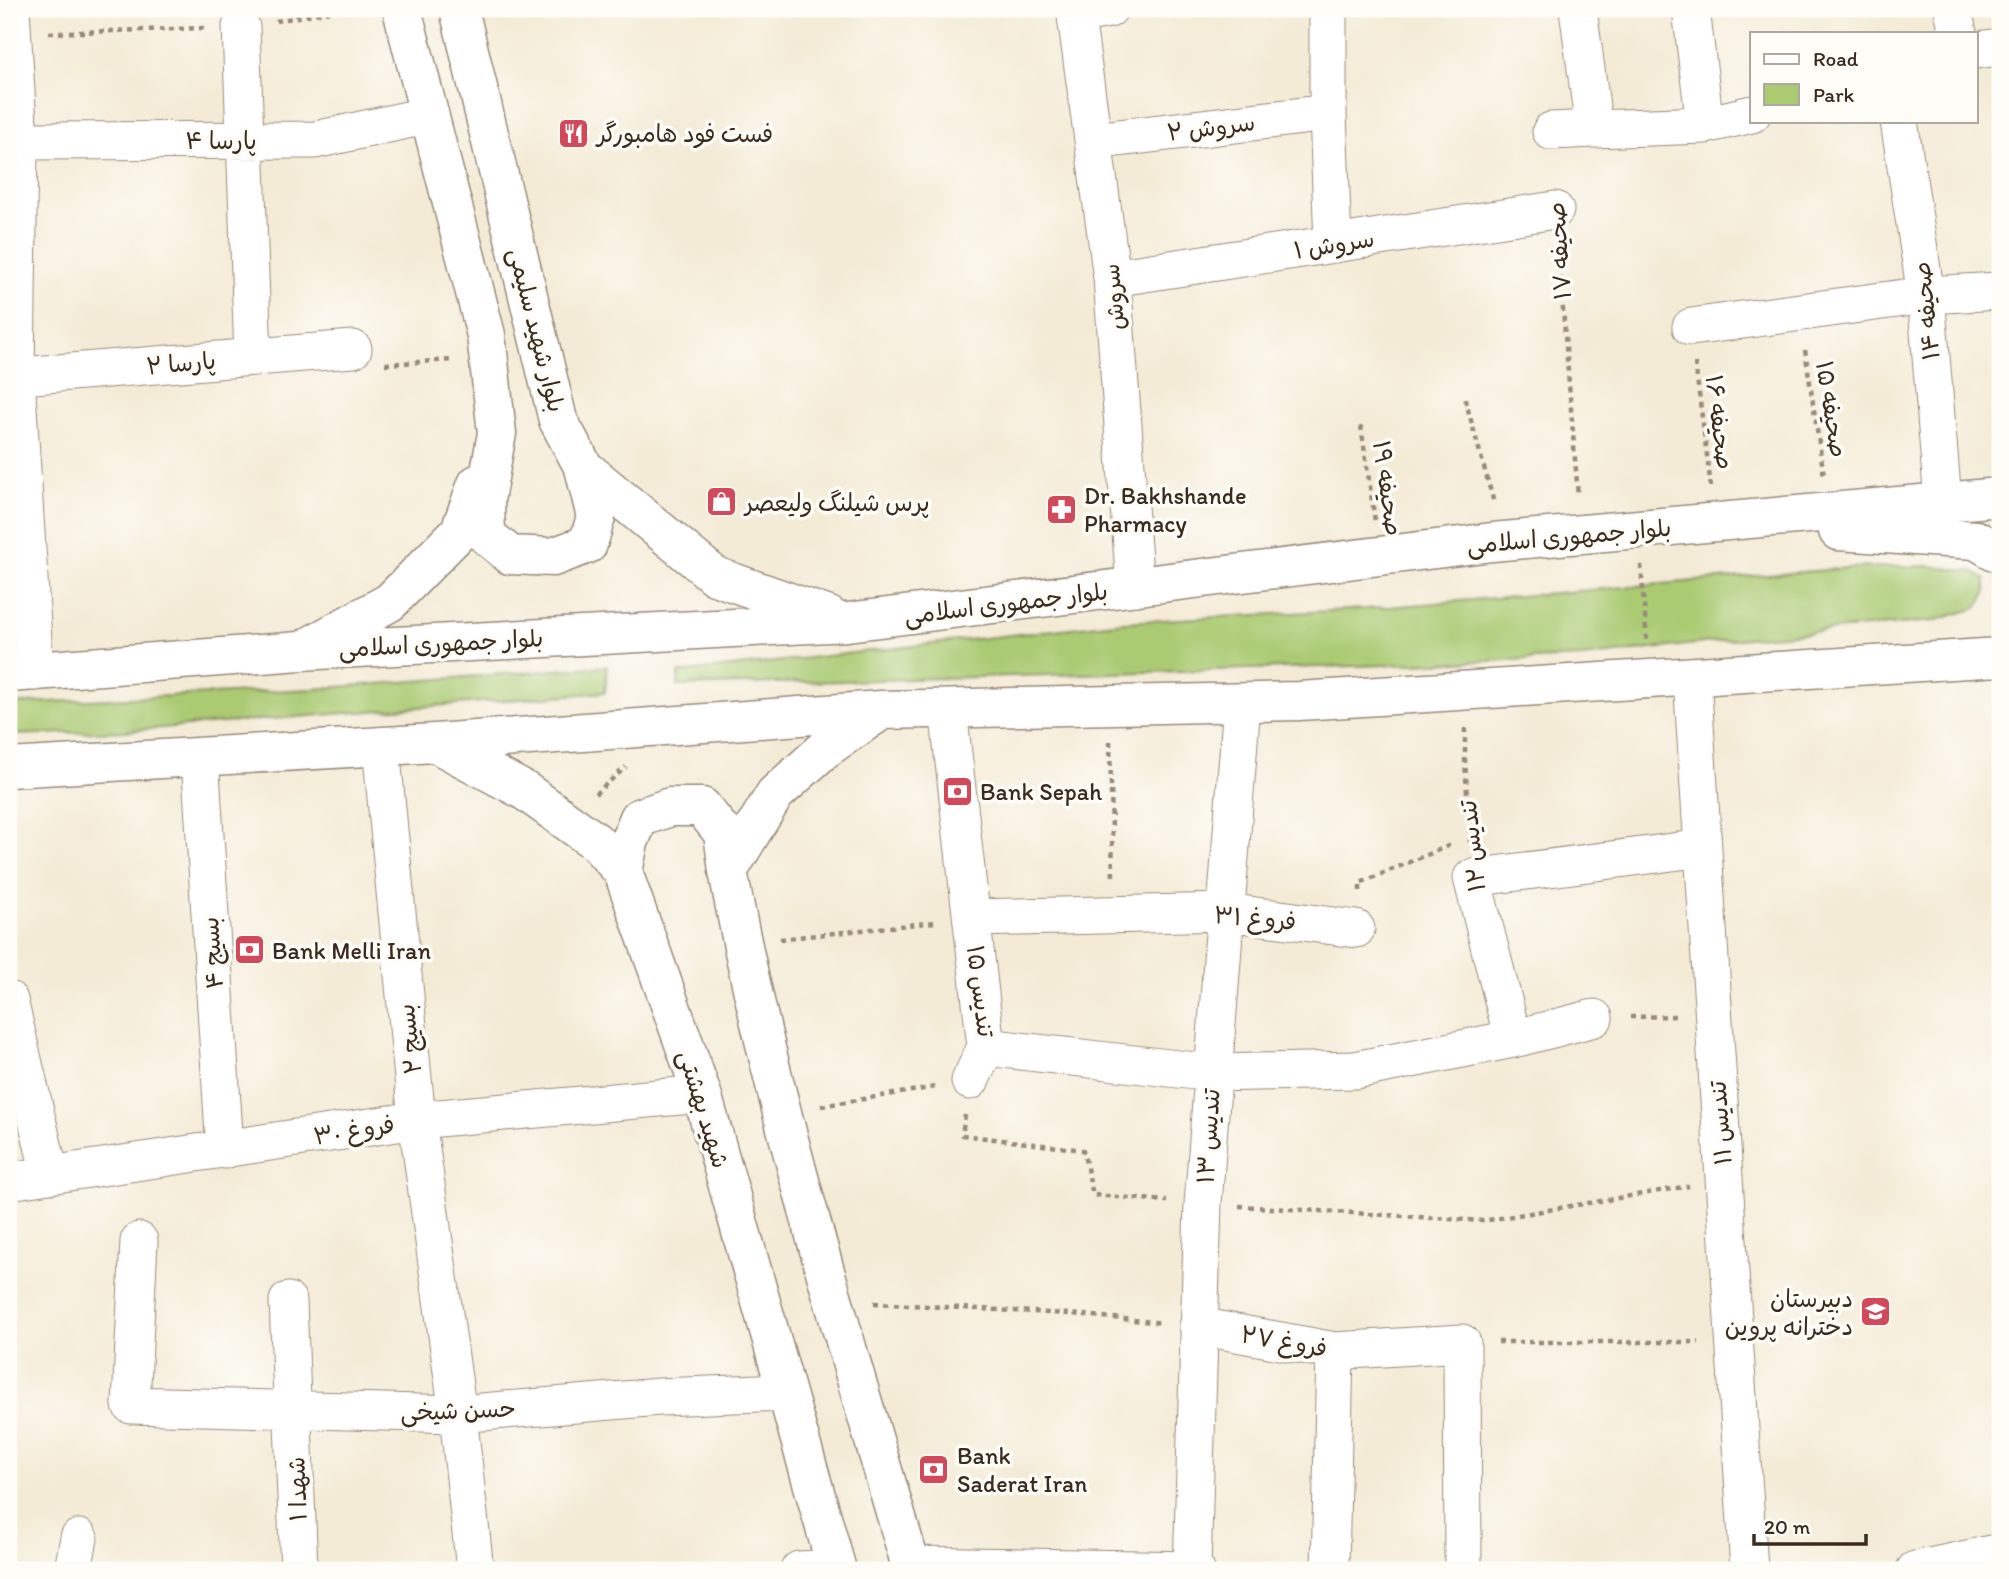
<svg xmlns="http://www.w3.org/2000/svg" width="2009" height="1579" font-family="Itim,'Playpen Sans Arabic',sans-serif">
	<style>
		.green { fill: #abcb73; stroke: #737a48; stroke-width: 2 }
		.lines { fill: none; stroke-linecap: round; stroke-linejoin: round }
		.minor-casing { stroke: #988a7a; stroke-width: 39 }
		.major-casing { stroke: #988a7a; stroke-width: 41 }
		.path { stroke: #988a7a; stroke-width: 4.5; stroke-dasharray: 5 5; stroke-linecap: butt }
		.minor { stroke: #fff; stroke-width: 37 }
		.major { stroke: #fff; stroke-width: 38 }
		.labels { text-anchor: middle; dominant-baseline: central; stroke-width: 7; stroke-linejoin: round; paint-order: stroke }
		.street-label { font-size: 24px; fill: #3b2a1e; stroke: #fdfcf7 }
		.poi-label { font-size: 24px; fill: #3b2a1e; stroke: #fdfcf7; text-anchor: start }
	</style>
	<rect width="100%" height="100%" fill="#fdfcf7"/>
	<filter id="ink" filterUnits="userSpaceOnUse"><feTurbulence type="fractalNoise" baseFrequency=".0143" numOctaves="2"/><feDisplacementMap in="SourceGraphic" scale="14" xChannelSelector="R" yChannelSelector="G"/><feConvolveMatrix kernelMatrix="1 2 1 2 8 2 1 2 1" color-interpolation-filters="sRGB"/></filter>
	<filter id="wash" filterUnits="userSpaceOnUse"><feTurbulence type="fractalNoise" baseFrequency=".00686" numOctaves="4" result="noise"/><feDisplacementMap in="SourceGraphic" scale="28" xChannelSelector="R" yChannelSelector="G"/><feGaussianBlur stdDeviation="1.57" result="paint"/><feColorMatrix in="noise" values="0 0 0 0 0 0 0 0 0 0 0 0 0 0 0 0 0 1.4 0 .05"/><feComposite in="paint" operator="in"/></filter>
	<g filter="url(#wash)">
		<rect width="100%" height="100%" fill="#f4ebd6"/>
		<!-- green -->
		<path class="green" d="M1929,566L1974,572L1985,579L1987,591L1977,608L1933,621L1747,638L1582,657L1387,665L678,686V673L1124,622L1365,609L1849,568Z
			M607,666L605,692L125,731L9,735V704L312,689Z"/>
	</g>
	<g filter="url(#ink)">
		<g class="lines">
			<defs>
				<path id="minor" d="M11,9L19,141L16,377L35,672
					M1075,9L1112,278L1135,587
					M1328,9V113L1333,244
					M1691,9L1705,125
					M1953,9L1958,33
					M1076,15L1109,9
					M241,27L253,357
					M1976,50L2000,47
					M1899,121L1926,295L1943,502
					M1594,129L1705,125L1752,114
					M1551,131L1594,129L1578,9
					M9,141L315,140L430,115
					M1093,141L1328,113
					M1112,278L1555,210
					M1691,327L1926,295L2000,291
					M9,377L353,349
					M1692,677L1749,1570
					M948,709L986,1047L1213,1073L1355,1070L1513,1039L1594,1018
					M381,746L417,1120L458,1414L475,1570
					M200,757L225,1150
					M972,918L1226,912L1356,929
					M9,1000L50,1175
					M1513,1039L1472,878L1703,848
					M970,1081L986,1047
					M9,1181L417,1120L702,1094
					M139,1241L131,1405L458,1414L659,1397L786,1392
					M288,1301L299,1570
					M1198,1326L1335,1351L1462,1343L1463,1570
					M910,1565L1196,1570
					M73,1570L79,1538
					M799,1570L836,1568
					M1192,1570L1203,1204L1242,703
					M1330,1570L1335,1351
					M1915,1570L2000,1552"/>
				<path id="major" d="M402,9L486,335L497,433L485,500L486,535L510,555L553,557L588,544L596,517L584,468
					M459,9L558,420L584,468L715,576L829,616
					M1838,531L1976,540L2000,554
					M310,646L390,602L460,531L477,484
					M9,673L300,651L847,622L1492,542L2000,497
					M879,712L825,749L775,794L728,871C772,1108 845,1339 912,1570
					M435,743L525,791L596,842L623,872L702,1094L837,1570
					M9,768L435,743L881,710L1299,701L2000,657
					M623,872L629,842L639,818L670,807H702L723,833L728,871"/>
			</defs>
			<!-- minor casing -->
			<use href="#minor" class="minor-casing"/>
			<!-- major casing -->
			<use href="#major" class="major-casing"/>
			<!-- path -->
			<path class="path" d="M276,21L341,9
				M49,33L205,28
				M1558,247L1578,496
				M1805,350L1824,476
				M1695,363L1711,487
				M385,364L453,360
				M1465,399L1494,503
				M1361,426L1375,521
				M1641,565L1647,643
				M1465,728V760L1470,842
				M1110,741L1113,879
				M595,794L626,767
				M1360,891V883L1448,846L1450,849
				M780,939L935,922
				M1630,1017L1678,1016
				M821,1106L936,1087
				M965,1115L962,1135L1083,1150L1093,1195L1167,1201
				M1239,1206L1483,1221L1689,1186
				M874,1303L1085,1315L1162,1323
				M1498,1342H1699"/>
			<!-- minor -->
			<use href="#minor" class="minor"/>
			<!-- major -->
			<use href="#major" class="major"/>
		</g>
	</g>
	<!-- icons -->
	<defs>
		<symbol id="restaurant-square" viewBox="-11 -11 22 22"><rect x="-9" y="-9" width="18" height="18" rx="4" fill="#d1495b" stroke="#fdfcf7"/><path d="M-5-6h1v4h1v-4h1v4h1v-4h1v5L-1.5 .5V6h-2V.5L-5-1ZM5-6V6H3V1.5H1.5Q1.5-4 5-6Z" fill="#fff"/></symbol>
		<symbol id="shop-square" viewBox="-11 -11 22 22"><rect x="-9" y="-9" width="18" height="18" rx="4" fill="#d1495b" stroke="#fdfcf7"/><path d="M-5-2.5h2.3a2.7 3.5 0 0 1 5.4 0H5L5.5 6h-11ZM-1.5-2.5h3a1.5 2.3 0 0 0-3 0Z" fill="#fff"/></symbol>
		<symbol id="pharmacy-square" viewBox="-11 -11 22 22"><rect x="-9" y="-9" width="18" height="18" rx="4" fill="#d1495b" stroke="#fdfcf7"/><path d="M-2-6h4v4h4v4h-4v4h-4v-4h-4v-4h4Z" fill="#fff"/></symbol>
		<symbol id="bank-square" viewBox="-11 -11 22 22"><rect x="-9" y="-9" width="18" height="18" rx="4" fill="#d1495b" stroke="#fdfcf7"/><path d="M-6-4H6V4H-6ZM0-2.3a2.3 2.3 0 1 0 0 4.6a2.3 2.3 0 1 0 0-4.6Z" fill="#fff"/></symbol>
		<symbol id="school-square" viewBox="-11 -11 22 22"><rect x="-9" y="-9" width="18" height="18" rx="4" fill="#d1495b" stroke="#fdfcf7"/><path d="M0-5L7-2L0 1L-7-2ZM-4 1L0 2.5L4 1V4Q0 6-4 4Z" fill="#fff"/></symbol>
	</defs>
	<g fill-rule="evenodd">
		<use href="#restaurant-square" x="556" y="116" width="35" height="35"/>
		<use href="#shop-square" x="704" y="484" width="35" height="35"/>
		<use href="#pharmacy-square" x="1044" y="492" width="35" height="35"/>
		<use href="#bank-square" x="940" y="774" width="35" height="35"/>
		<use href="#bank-square" x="232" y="932" width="35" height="35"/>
		<use href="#school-square" x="1858" y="1294" width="35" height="35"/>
		<use href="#bank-square" x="916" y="1452" width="35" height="35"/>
	</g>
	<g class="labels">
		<!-- street labels -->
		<g class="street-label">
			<text transform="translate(1211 127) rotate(-7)">سروش ۲</text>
			<text x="221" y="140">پارسا ۴</text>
			<text transform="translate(1334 244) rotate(-9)">سروش ۱</text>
			<text transform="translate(1559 251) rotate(-94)">صحیفه ۱۷</text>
			<text transform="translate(1113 297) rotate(-95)">سروش</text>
			<text transform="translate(1926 311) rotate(-96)">صحیفه ۱۴</text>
			<text transform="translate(537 330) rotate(76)">بلوار شهید سلیمی</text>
			<text transform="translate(181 363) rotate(-5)">پارسا ۲</text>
			<text transform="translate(1832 409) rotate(81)">صحیفه ۱۵</text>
			<text transform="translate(1720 422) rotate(83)">صحیفه ۱۶</text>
			<text transform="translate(1388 488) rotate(82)">صحیفه ۱۹</text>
			<text transform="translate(1569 536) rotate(-5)">بلوار جمهوری اسلامی</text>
			<text transform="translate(1006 603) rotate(-7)">بلوار جمهوری اسلامی</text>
			<text transform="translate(441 643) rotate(-3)">بلوار جمهوری اسلامی</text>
			<text transform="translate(1472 846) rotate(-96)">تندیس ۱۲</text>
			<text transform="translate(1255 918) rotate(5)">فروغ ۳۱</text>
			<text transform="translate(212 953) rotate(-94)">بسیج ۴</text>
			<text transform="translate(981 991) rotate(83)">تندیس ۱۵</text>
			<text transform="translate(409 1039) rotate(-96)">بسیج ۲</text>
			<text transform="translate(704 1109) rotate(73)">شهید بهشتی</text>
			<text transform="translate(1720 1123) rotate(-94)">تندیس ۱۱</text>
			<text transform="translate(354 1130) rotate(-9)">فروغ ۳۰</text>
			<text transform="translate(1208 1136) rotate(-86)">تندیس ۱۳</text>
			<text transform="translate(1284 1341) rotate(10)">فروغ ۲۷</text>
			<text transform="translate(458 1410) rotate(-2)">حسن شیخی</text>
			<text transform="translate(297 1489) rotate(-92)">شهدا ۱</text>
		</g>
		<!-- poi labels -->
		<g class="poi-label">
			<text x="597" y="133">فست فود هامبورگر</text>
			<text x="1084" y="495">Dr. Bakhshande<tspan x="1084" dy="28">Pharmacy</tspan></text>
			<text x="745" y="502">پرس شیلنگ ولیعصر</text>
			<text x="980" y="791">Bank Sepah</text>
			<text x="272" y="950">Bank Melli Iran</text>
			<text x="1853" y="1298" text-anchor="end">دبیرستان<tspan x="1853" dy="28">دخترانه پروین</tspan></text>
			<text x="957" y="1455">Bank<tspan x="957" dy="28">Saderat Iran</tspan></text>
		</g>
	</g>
	<!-- margin -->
	<rect width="2009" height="1579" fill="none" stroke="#fdfcf7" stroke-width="35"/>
	<!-- legend -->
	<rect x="1750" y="32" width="228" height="91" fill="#fdfcf7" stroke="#afa8a0" stroke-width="2"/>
	<rect x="1764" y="54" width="35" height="10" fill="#ffffff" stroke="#afa8a0" stroke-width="2"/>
	<text x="1813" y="66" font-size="21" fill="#3b2a1e">Road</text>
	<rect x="1764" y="84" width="35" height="21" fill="#abcb73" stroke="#afa8a0" stroke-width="2"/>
	<text x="1813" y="102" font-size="21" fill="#3b2a1e">Park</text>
	<!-- scale -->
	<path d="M1754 1534v10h112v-10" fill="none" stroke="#3b2a1e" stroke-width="3.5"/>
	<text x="1764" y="1534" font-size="21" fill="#3b2a1e" stroke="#fdfcf7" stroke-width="5" paint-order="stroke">20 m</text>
</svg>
